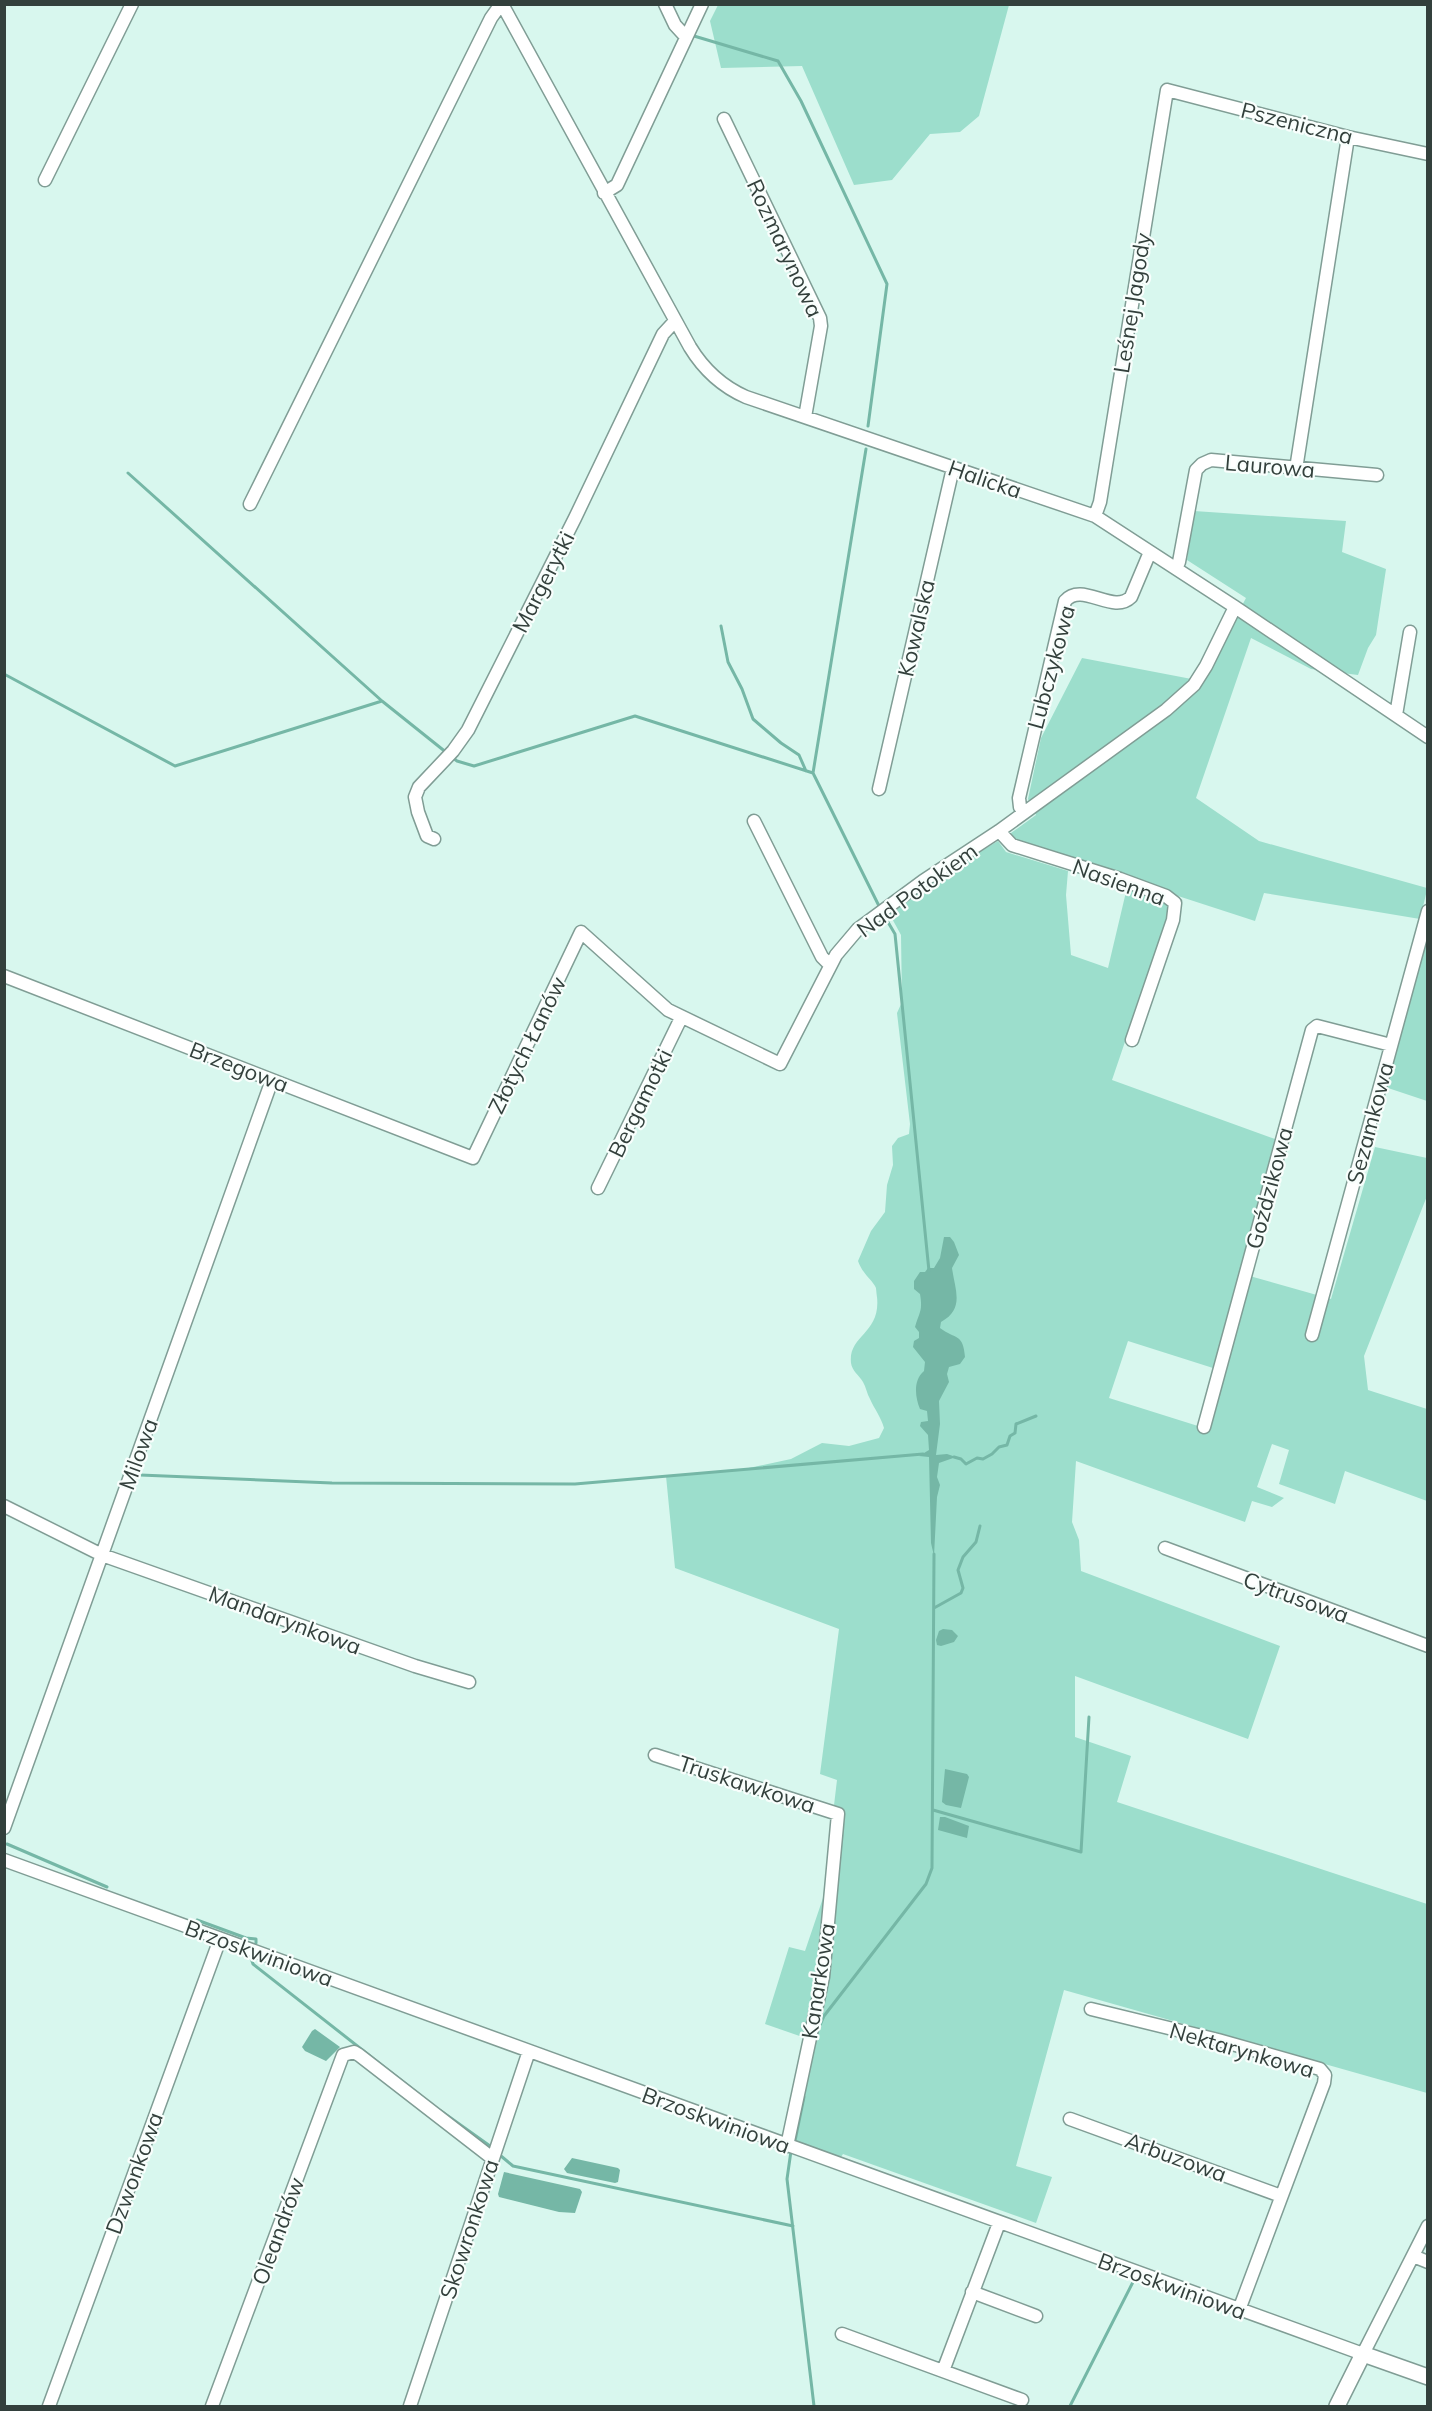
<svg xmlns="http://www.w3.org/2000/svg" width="1432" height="2411" font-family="Mulish,sans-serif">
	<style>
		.green { fill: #9cdecc; fill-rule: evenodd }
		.water { fill: #75b7a6 }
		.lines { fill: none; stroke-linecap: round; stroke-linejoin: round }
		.stream { stroke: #75b7a6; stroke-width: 3 }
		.minor-casing { stroke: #809d95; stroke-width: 15 }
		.tertiary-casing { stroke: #809d95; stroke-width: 18 }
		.minor { stroke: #fff; stroke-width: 12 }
		.tertiary { stroke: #fff; stroke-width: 15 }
		.labels { text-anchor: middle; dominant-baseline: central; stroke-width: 4.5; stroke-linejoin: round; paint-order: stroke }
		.street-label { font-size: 22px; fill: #33403c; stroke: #f8fefc }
	</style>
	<rect width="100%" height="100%" fill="#d8f7ee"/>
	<!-- green -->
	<path class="green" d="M718,5V4L1009,5L979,116L960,132L930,134L892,180L854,185L802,66L721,68L710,21Z
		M1194,511L1346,521L1342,552L1386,569L1376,635L1368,648L1358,675L1311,669L1251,638L1196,798L1259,841L1427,888V890L1420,919L1264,893L1255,921L1175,895L1112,1080L1275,1139L1239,1273L1331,1299L1375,1147L1427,1158V1196L1364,1356L1368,1390L1427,1409V1501L1345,1471L1335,1504L1279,1484L1289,1450L1272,1444L1257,1487L1284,1498L1272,1507L1252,1501L1245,1522L1076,1461L1072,1522L1079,1540L1081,1571L1280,1646L1248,1739L1075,1676V1737L1131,1756L1117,1802L1427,1904V2093L1064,1990L1016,2166L1052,2177L1036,2223L843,2154L841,2157L795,2141L814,2041L765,2024L789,1947L805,1951L823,1898L837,1780L820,1774L839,1629L675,1568L666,1476L744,1469L791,1459L822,1443L849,1446L879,1438L884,1428C881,1417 875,1410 870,1399C867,1394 866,1387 863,1382C859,1375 852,1371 851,1363C848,1335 881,1334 877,1297C877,1297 876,1289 876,1288C872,1279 863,1275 858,1261L871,1231L885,1212L887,1185L893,1165L892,1146L898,1138L909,1134L910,1124L897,1013L902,1002L901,935L889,913L938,877L998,841L1006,852L1068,871L1066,895L1071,955L1108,968L1130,875L1016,840L1011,833L1036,815L1028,799L1041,738L1082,658L1202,681L1246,598L1187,560ZM1128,1341L1213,1368L1198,1426L1109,1398Z
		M1427,933V1101L1385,1087Z"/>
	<!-- water -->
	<path class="water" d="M944,1237H950L954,1242L959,1255L952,1268C955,1290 965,1309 941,1322L940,1328C956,1340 963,1333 965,1357L960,1364L949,1367L947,1374L949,1382L939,1401L940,1424L936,1455L947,1454L956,1457L939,1463L937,1477L940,1485L937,1497L934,1556L931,1543L929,1457L919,1456L929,1450L928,1435L920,1426L921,1422L928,1421L927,1411L920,1409C915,1397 913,1380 924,1371L925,1362L913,1347L914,1341L919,1338V1332L915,1327C919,1312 923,1312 920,1294L914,1289V1281L920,1272H925L928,1268H934L940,1258Z
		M943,1629L952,1630L958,1636L954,1642L941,1646L937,1645L936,1640L939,1631Z
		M945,1769L967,1774L969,1777L961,1808L946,1805L942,1802Z
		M940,1817H945L969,1826L967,1838L938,1830Z
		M315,2029L340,2047L326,2061L305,2051L302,2047L312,2031Z
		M572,2158L618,2168L620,2170L618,2182L615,2183L567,2173L564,2169Z
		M504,2172L580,2189L582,2192L575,2213L559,2212L499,2197L498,2194Z"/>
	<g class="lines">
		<!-- stream -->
		<path class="stream" d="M694,36L778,61L801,101L887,284L868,426
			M866,449L813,773L879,906
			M128,473L382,701L447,753
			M721,626L728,662L742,689L753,719L781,743L799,755L806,771
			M4,674L175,766L382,701
			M452,757L457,761L474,766L635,716L813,773
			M885,917L895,934L929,1271
			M954,1457L961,1459L966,1464L977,1458L983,1459L992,1454L999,1447L1007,1445L1010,1436L1015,1433L1016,1424L1036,1416
			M140,1475L332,1483L575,1484L923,1454
			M934,1608L961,1593L963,1588L958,1570L963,1557L976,1542L980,1526
			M933,1810L1081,1852L1089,1717
			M7,1844L107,1887
			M197,1920L246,1938L256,1939V1943
			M251,1958L253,1964L421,2096
			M817,2032L824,2016L926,1884L932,1868L934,1554
			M441,2111L490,2146
			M795,2141L804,2097
			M791,2151L787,2179L814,2406
			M501,2156L513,2166L793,2226
			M1070,2406L1133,2282"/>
		<defs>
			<path id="minor" d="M502,4L690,347C704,370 721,386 746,397L1095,516L1235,607L1428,737
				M665,4L675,25L686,37
				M724,119L820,318L821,326L805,417
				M45,180L132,4
				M604,193L617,185L702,4
				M1296,469L1348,137
				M250,504L491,18L501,4
				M1095,516L1100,502L1167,90L1348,137L1428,154
				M1176,568L1179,562L1196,470L1202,464L1211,460L1377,475
				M1396,715L1410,632
				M879,789L953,468
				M1024,813L1020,807L1019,798L1065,601C1082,581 1113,615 1131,597L1150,552
				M754,821L822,957L830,965
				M999,831L1012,845L1120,879L1166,896L1175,903L1173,920L1132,1040
				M434,839L427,836L418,812L415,797L419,787L453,751L468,730L575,518L663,334L675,321
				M4,976L473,1158L581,932L668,1010L780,1064L836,955L858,929L923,881L999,831L1166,710L1194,685L1206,666L1235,607
				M598,1188L681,1018
				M1312,1335L1428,911
				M1204,1427L1312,1030L1317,1026L1391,1045
				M4,1506L102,1555L415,1666L469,1682
				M1165,1548L1428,1646
				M655,1755L838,1814L823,1977L787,2146
				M4,1828L272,1080
				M4,1860L1363,2354L1428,2226
				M1091,2009L1218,2040L1320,2069L1325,2075L1324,2083L1239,2310
				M1070,2119L1281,2196
				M1413,2256L1428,2262
				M972,2292L1036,2316
				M842,2334L1022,2400
				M943,2371L999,2223
				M49,2406L220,1939
				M212,2406L343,2055L354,2052L359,2055L492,2158
				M410,2406L529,2051"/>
			<path id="tertiary" d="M1337,2406L1363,2354L1428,2377"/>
		</defs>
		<!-- minor casing -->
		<use href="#minor" class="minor-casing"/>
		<!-- tertiary casing -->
		<use href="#tertiary" class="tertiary-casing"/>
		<!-- minor -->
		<use href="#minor" class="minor"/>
		<!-- tertiary -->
		<use href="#tertiary" class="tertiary"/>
	</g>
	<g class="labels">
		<!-- street labels -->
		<g class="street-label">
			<text transform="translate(1297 123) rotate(14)">Pszeniczna</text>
			<text transform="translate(785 248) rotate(65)">Rozmarynowa</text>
			<text transform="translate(1132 303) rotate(-81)">Leśnej Jagody</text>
			<text transform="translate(1270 466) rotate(5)">Laurowa</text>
			<text transform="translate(985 479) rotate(19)">Halicka</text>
			<text transform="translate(543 582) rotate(-63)">Margerytki</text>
			<text transform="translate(916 628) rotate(-77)">Kowalska</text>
			<text transform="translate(1051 667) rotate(-75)">Lubczykowa</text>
			<text transform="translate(1119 882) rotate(20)">Nasienna</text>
			<text transform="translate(917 890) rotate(-36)">Nad Potokiem</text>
			<text transform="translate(527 1045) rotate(-64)">Złotych Łanów</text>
			<text transform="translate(239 1067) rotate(21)">Brzegowa</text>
			<text transform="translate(640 1103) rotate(-64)">Bergamotki</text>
			<text transform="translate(1370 1123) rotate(-75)">Sezamkowa</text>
			<text transform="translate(1269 1188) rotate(-75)">Goździkowa</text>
			<text transform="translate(138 1454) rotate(-70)">Milowa</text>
			<text transform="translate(1296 1597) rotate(20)">Cytrusowa</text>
			<text transform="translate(285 1620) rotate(20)">Mandarynkowa</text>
			<text transform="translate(747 1784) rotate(18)">Truskawkowa</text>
			<text transform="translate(259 1953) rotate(20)">Brzoskwiniowa</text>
			<text transform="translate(818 1981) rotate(-81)">Kanarkowa</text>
			<text transform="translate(1242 2050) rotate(16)">Nektarynkowa</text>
			<text transform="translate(716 2120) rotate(20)">Brzoskwiniowa</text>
			<text transform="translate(1176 2157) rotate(20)">Arbuzowa</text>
			<text transform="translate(134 2173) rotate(-70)">Dzwonkowa</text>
			<text transform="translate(469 2229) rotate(-72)">Skowronkowa</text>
			<text transform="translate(278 2231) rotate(-70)">Oleandrów</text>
			<text transform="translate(1172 2286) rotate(20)">Brzoskwiniowa</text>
		</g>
	</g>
	<!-- border -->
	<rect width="1432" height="2411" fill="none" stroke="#33403c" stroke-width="12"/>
</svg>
